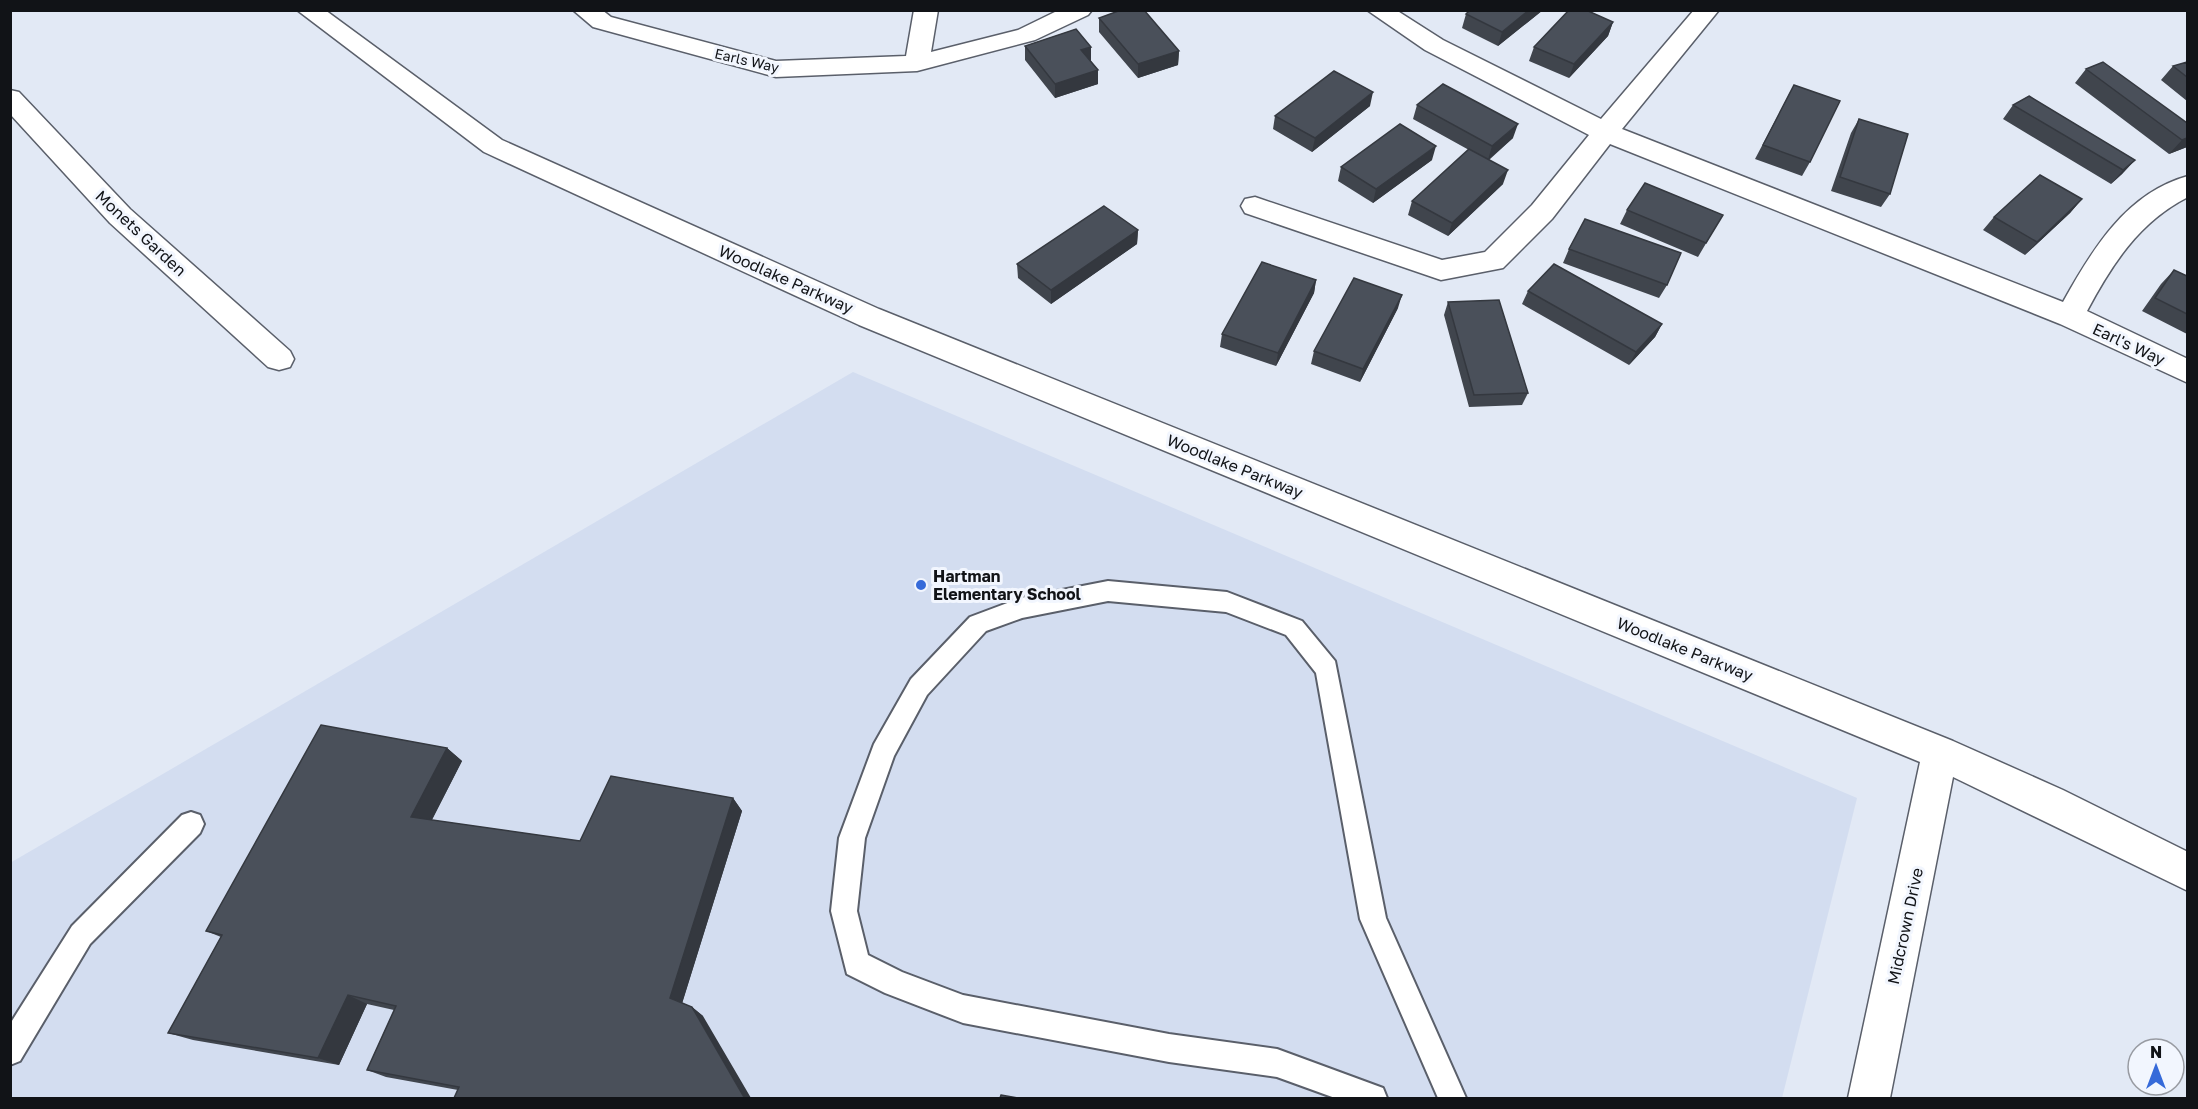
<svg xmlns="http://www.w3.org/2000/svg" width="2198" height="1109" font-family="'Golos Text',sans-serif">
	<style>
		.built { fill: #d3ddf0 }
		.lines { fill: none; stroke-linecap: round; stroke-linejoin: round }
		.lane-casing { stroke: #5a5f6a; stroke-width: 4 }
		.street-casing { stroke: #5a5f6a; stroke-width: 3 }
		.secondary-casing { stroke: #5a5f6a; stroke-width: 3 }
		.lane { fill: #fff; fill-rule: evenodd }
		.street { fill: #fff; fill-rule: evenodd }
		.secondary { fill: #fff; fill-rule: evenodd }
		.wall { fill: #40454d }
		.shaded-wall { fill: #34383f }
		.building { fill: #4a505a; stroke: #34383f; stroke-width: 1.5 }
		.poi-dot { fill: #366ad9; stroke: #f2f6fe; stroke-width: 2 }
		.labels { text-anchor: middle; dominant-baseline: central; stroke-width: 6; stroke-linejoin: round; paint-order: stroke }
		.far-street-label { font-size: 14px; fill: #111317; stroke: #f2f6fe }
		.street-label { font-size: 16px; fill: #111317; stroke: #f2f6fe }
		.poi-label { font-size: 16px; font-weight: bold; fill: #111317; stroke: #f2f6fe; text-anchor: start }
	</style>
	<rect width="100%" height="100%" fill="#e2e9f5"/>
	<!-- built -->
	<path class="built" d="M853,372L1857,798L1782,1098H11L10,863Z"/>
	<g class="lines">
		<defs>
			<path id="lane" d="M1108,581L1227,592L1302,621L1335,661L1386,918L1466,1098H1438L1360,919L1316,673L1286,635L1226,612L1108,601L1022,618L986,631L927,695L894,756L865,838L857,911L868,955L902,972L963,995L1169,1034L1277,1049L1383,1088L1387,1098H1335L1277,1077L1169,1062L963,1023L885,993L847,974L831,911L839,838L874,744L911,679L970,617L1021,598Z
				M191,812L200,815L204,824L200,833L90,944L20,1061L10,1065V1024L72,926L182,815Z"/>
			<path id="street" d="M573,10H602L611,17L776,61L906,56L914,10H938L931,52L1018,30L1059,10H1092L1088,15L1035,40L917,71L776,77L593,27Z
				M1367,10H1396L1443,40L1601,119L1694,10H1719L1622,129L2063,302C2092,250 2126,193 2188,176V197C2139,222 2112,264 2087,311L2188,359V383L2060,324L1610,144L1552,219L1503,268L1441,280L1245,213L1241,206L1245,199L1255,197L1442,260L1485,252L1532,205L1589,135L1425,50Z
				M10,90L19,92L130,209L290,351L294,359L290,367L279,370L268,367L110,223L10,114Z"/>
			<path id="secondary" d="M297,10H325L502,140L879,309L1953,741L2063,790L2188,852V891L1953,777L1890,1098H1848L1920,762L859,325L484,152Z"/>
		</defs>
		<!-- lane casing -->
		<use href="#lane" class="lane-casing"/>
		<!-- street casing -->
		<use href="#street" class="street-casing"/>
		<!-- secondary casing -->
		<use href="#secondary" class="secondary-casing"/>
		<!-- lane -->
		<use href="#lane" class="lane"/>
		<!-- street -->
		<use href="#street" class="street"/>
		<!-- secondary -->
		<use href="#secondary" class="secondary"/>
	</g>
	<!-- wall -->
	<path class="wall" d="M1470,10H1543L1498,46L1462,28L1466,14Z
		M1099,18L1179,51L1178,65L1138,78L1099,32Z
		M1613,22L1608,36L1569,78L1529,61L1534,47Z
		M1025,46L1091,61L1098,70V84L1055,98L1025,60Z
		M2187,62V101L2161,80L2173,66Z
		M2086,69L2187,123V147L2169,154L2075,83Z
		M1794,85L1810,162L1802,176L1755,159Z
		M1417,105L1513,138L1489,160L1503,184L1448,236L1408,215L1412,201L1469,150L1413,119Z
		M2013,105L2135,160L2122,174L2111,184L2003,119Z
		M1370,106L1312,152L1273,129L1275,116Z
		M1859,119L1890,194L1881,207L1831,191L1851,133Z
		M1432,160L1373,203L1338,181L1341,167Z
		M2082,199L2070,213L2025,255L1983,230L1994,217Z
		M1627,210L1715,228L1698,257L1620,224Z
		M1138,230L1137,244L1051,304L1018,278L1017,264Z
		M1569,249L1667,285L1659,298L1563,263Z
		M2174,270L2187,276V334L2142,311L2161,284Z
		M1316,280L1314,293L1276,366L1220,347L1222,334Z
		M1528,291L1662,324L1655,337L1629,365L1522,304Z
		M1448,302L1528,393L1522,405L1469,407L1444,315Z
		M1398,308L1360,382L1311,364L1314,351Z
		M447,748L462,761L432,820L580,841L733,798L742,811L682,1003L692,1007L703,1016L458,1090L386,1077L367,1070L394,1010L367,1004L339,1065L193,1040L168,1033L221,937L206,931Z"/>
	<!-- shaded-wall -->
	<path class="shaded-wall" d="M1529,10H1543L1498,46L1502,32Z
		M1613,22L1608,36L1569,78L1574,64Z
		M1091,47V61L1081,64V50Z
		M1179,51L1178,65L1138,78V64Z
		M1098,70V84L1055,98V84Z
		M1373,92L1370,106L1312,152L1315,138Z
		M1518,124L1513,138L1488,160L1492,146Z
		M2187,138V147L2169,154L2182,140Z
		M1436,146L1432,160L1373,203L1376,189Z
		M2135,160L2122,174L2111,184L2123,170Z
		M1508,170L1503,184L1448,236L1452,223Z
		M2082,199L2070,213L2025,255L2037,242Z
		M1138,230L1137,244L1051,304V290Z
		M1316,280L1314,293L1276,366L1278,353Z
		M1402,295L1398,308L1360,382L1363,369Z
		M1662,324L1655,337L1629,365L1636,352Z
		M447,748L462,761L427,829L411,817Z
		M733,798L742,811L681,1007L670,998Z
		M348,995L367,1004L339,1065L318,1058Z
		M692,1007L703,1016L751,1098H744Z"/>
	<!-- building -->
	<path class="building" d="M1121,10H1144L1179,51L1138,64L1099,18Z
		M1470,10H1529L1502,32L1466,14Z
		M1569,10H1586L1613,22L1574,64L1534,47Z
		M1076,29L1091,47L1081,50L1098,70L1055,84L1025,46Z
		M2103,62L2187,123V138L2182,140L2086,69Z
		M2187,62V77L2173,66Z
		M1334,71L1373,92L1315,138L1275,116Z
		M1443,84L1518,124L1492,146L1417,105Z
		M1794,85L1840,101L1810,162L1763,145Z
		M2029,96L2135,160L2123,170L2013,105Z
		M1859,119L1908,134L1890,194L1840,177Z
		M1400,124L1436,146L1376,189L1341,167Z
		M1469,149L1508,170L1452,223L1412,201Z
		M2040,175L2082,199L2037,242L1994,217Z
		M1645,183L1723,215L1706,243L1627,210Z
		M1104,206L1138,230L1051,290L1017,264Z
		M1585,219L1681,253L1667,285L1569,249Z
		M1262,262L1316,280L1278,353L1222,334Z
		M1554,264L1662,324L1636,352L1528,291Z
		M2174,270L2187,276V314L2155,298Z
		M1354,278L1402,295L1363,369L1314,351Z
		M1499,300L1528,393L1474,395L1448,302Z
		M321,725L447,748L411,817L580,841L611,776L733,798L670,998L692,1007L744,1097V1098H454L459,1087L367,1070L396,1006L348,995L318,1058L168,1033L222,935L206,931Z
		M1001,1095L1018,1098H1000Z"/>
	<!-- markers -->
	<circle class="poi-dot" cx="921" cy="585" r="6"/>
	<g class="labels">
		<!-- far-street labels -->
		<g class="far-street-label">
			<text transform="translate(747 60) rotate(13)">Earls Way</text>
		</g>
		<!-- street labels -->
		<g class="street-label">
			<text transform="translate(141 233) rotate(43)">Monets Garden</text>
			<text transform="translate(786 279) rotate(24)">Woodlake Parkway</text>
			<text transform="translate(2129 344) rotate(25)">Earl's Way</text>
			<text transform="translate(1235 466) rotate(22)">Woodlake Parkway</text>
			<text transform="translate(1685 649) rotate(22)">Woodlake Parkway</text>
			<text transform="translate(1905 926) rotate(-78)">Midcrown Drive</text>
		</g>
		<!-- poi labels -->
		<g class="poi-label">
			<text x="933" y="576">Hartman<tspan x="933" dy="18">Elementary School</tspan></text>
		</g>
	</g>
	<!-- border -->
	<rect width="2198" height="1109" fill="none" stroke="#111317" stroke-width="24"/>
	<!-- north arrow -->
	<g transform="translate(2156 1067)"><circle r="28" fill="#f2f6fe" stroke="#989ba2" stroke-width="1.5"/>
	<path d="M0-4.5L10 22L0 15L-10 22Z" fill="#366ad9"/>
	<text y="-9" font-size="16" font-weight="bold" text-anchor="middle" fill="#111317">N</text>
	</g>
</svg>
